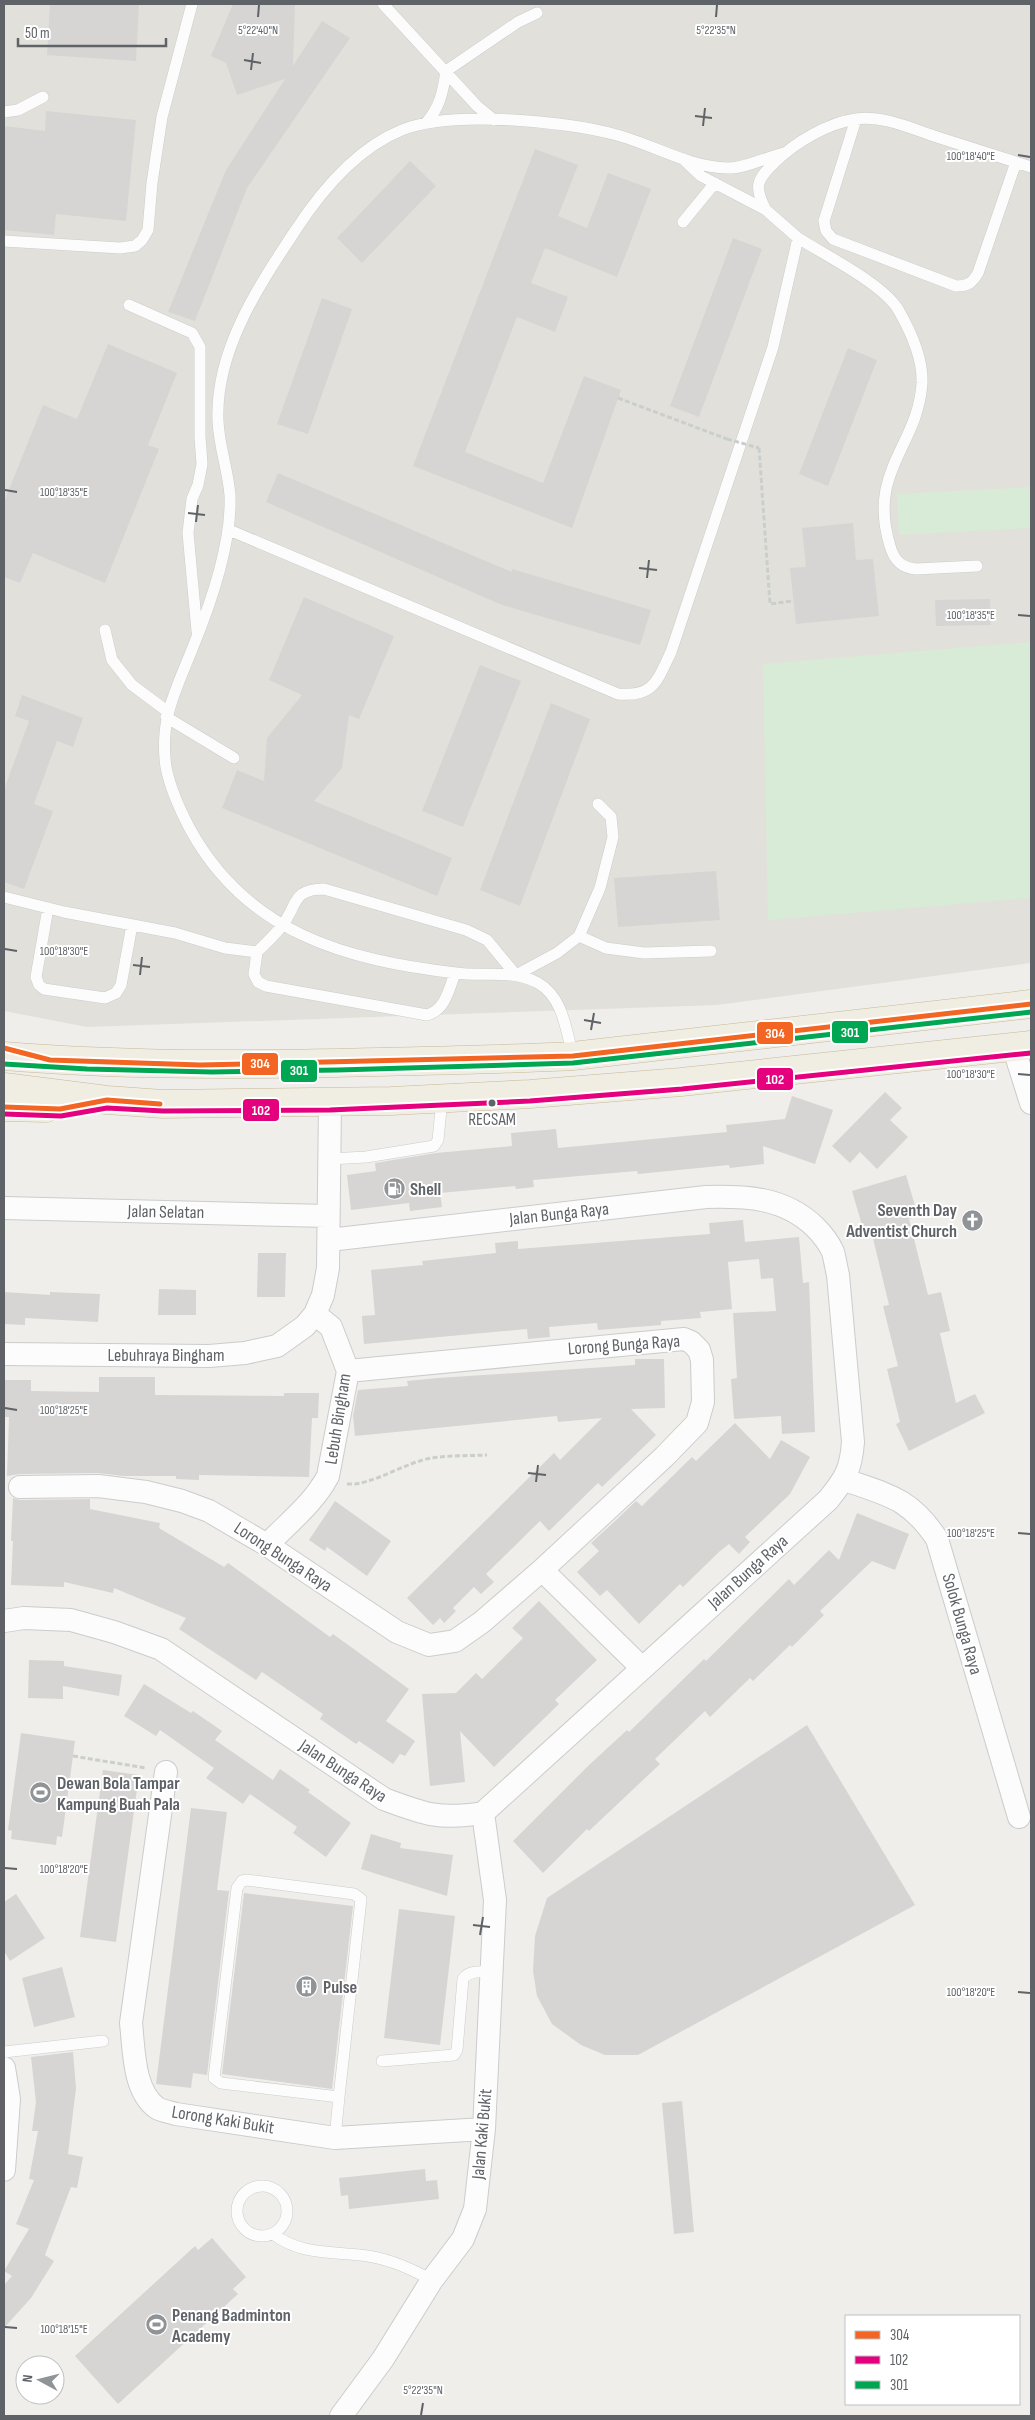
<svg xmlns="http://www.w3.org/2000/svg" width="1035" height="2420" font-family="'Sofia Sans Condensed',sans-serif">
	<style>
		.education { fill: #e2e0da }
		.green { fill: #d8ebd6 }
		.building { fill: #d6d5d3 }
		.lines { fill: none; stroke-linecap: round; stroke-linejoin: round }
		.lane-casing { stroke: #cbcccc; stroke-width: 12 }
		.street-casing { stroke: #cbcccc; stroke-width: 24 }
		.highway-casing { stroke: #c8b996; stroke-width: 29 }
		.path { stroke: #cacfcc; stroke-width: 3; stroke-dasharray: 5 2.5; stroke-linecap: butt }
		.lane { stroke: #fdfcfc; stroke-width: 11 }
		.street { stroke: #fdfcfc; stroke-width: 22 }
		.highway { stroke: #f0ede3; stroke-width: 28 }
		.path-bridge { stroke: #cacfcc; stroke-width: 3; stroke-dasharray: 5 2.5; stroke-linecap: butt }
		.bus-1-casing { stroke: #fff; stroke-width: 9 }
		.bus-2-casing { stroke: #fff; stroke-width: 9 }
		.bus-3-casing { stroke: #fff; stroke-width: 9 }
		.bus-1 { stroke: #f26522; stroke-width: 5 }
		.bus-2 { stroke: #e5007d; stroke-width: 5 }
		.bus-3 { stroke: #00a651; stroke-width: 5 }
		.ticks { fill: none; stroke: #5f6368; stroke-width: 2 }
		.bus-dot { fill: #5f6368; stroke: #fff; stroke-width: 2 }
		.labels { text-anchor: middle; dominant-baseline: central; stroke-width: 4; stroke-linejoin: round; paint-order: stroke }
		.bus-label { font-size: 17px; fill: #5f6368; stroke: #fff }
		.poi-label { font-size: 18px; font-weight: bold; fill: #5f6368; stroke: #fff; text-anchor: start }
		.street-label { font-size: 18px; fill: #5f6368; stroke: #fff }
		.ticks-label { font-size: 12px; text-anchor: middle; fill: #5f6368; stroke: #fff; stroke-width: 4; stroke-linejoin: round; paint-order: stroke }
		.line-badge { stroke: #fff; stroke-width: 2 }
		.badge-label { font-size: 14px; text-anchor: middle; font-weight: bold; fill: #fff }
	</style>
	<rect width="100%" height="100%" fill="#efeeea"/>
	<!-- education -->
	<path class="education" d="M4,4H1031V963L717,1005L87,1027L4,1011Z"/>
	<!-- green -->
	<path class="green" d="M1031,487V528L899,535L897,494Z
		M1031,642V898L768,920L763,664Z"/>
	<!-- building -->
	<path class="building" d="M50,4H139L136,61L47,55Z
		M233,4H295L293,66L322,21L350,38L247,188L195,321L168,312L226,170L285,79L237,95L226,63L211,56Z
		M46,111L136,120L126,221L56,214L54,235L4,230V126L45,131Z
		M535,149L578,165L558,216L587,228L608,173L651,189L617,277L545,248L531,283L568,297L555,332L517,317L465,452L543,483L584,376L621,390L572,528L413,466Z
		M410,161L436,186L362,263L337,238Z
		M733,238L762,249L699,417L670,406Z
		M322,298L352,309L308,434L277,424Z
		M108,344L177,373L148,445L159,449L105,583L33,553L20,583L4,577V502L43,405L77,419Z
		M848,348L877,360L828,486L799,474Z
		M278,473L512,572V569L651,610L640,645L502,605L266,502Z
		M853,523L856,560L873,559L879,616L796,624L790,568L806,567L802,528Z
		M304,597L394,636L359,719L349,715L342,768L314,801L452,858L437,896L222,808L237,770L264,781L267,738L302,695L269,680Z
		M990,599L991,625L936,626L935,600Z
		M480,665L521,681L463,827L422,811Z
		M22,695L83,718L73,747L57,741L34,804L53,811L24,889L4,882V790L29,721L15,716Z
		M551,703L590,719L520,906L480,890Z
		M716,871L720,920L618,927L614,878Z
		M885,1092L902,1108L890,1120L908,1137L877,1169L860,1152L850,1163L832,1146Z
		M792,1096L833,1110L815,1164L763,1146L764,1164L730,1168L729,1165L638,1174L637,1171L533,1180L534,1187L516,1189L515,1186L440,1193L442,1207L410,1211L409,1203L351,1210L347,1175L376,1171L375,1163L436,1153L512,1146L511,1133L556,1129L558,1148L727,1132L726,1125L785,1119Z
		M906,1175L918,1216L909,1219L928,1295L941,1292L950,1331L940,1333L956,1403L975,1394L985,1413L909,1451L896,1424L900,1422L887,1369L898,1366L883,1306L889,1305L871,1230L864,1232L852,1191Z
		M743,1220L745,1242L799,1237L803,1283L809,1282L815,1432L782,1434L781,1416L734,1419L731,1379L737,1378L733,1313L776,1311L773,1278L761,1279L759,1259L728,1262L732,1309L700,1312L701,1318L661,1321V1325L598,1330L597,1323L549,1327L550,1337L528,1339L527,1329L364,1344L362,1316L375,1315L371,1270L423,1265L422,1261L496,1253L495,1243L518,1241V1249L710,1234L709,1223Z
		M258,1253H286L285,1297H257Z
		M159,1289L196,1290V1315H158Z
		M4,1292L50,1295V1292L100,1294L98,1322L25,1318V1325L4,1324Z
		M635,1359H664L665,1408L631,1409L656,1435L602,1487L598,1483L549,1531L540,1521L486,1574L494,1582L481,1594L474,1587L453,1608L456,1611L444,1623L440,1618L433,1625L407,1598L554,1453L560,1460L602,1418L558,1422L557,1416L355,1436L353,1416L358,1390L408,1386L407,1381L438,1378L635,1365Z
		M99,1377H155V1395L284,1396V1393H319L318,1418H312L309,1477L199,1475V1480L176,1479V1476H123L98,1473L20,1474L7,1476L9,1417H4V1380H31V1391L99,1392Z
		M735,1423L770,1459L781,1440L810,1457L790,1494L745,1537L750,1542L739,1554L729,1544L720,1551L683,1587L680,1584L639,1624L607,1590L600,1596L577,1572L599,1551L591,1543L614,1522L636,1501L642,1506L692,1457L696,1461Z
		M13,1498L20,1500L90,1499V1509L160,1523L159,1528L224,1567L228,1563L330,1637L333,1634L409,1689L386,1721L415,1741L405,1756L400,1754L393,1764L359,1741L356,1744L320,1719L323,1714L262,1672L256,1680L179,1629L186,1618L114,1588L113,1593L64,1582V1587L11,1585L13,1541H11Z
		M335,1501L391,1541L367,1576L327,1547L325,1551L309,1540Z
		M857,1513L909,1534L895,1570L872,1561L820,1611L824,1615L792,1647L790,1645L753,1681L750,1678L710,1717L705,1711L655,1759L660,1764L589,1831L587,1829L543,1873L513,1841L588,1766L627,1730L629,1732L704,1659L706,1661L789,1579L794,1585L829,1550L839,1560Z
		M539,1601L597,1660L555,1700L559,1704L494,1767L460,1731L465,1782L430,1786L422,1694L456,1693L476,1673L482,1679L523,1638L512,1628Z
		M29,1660L64,1661V1666L122,1675L119,1696L63,1686V1699L28,1698Z
		M144,1684L191,1713L193,1711L222,1731L215,1740L273,1780L280,1769L310,1790L308,1792L351,1823L326,1857L293,1833L297,1827L250,1794L243,1804L206,1778L214,1768L160,1730L156,1736L124,1716Z
		M807,1725L915,1905L638,2055H605L581,2045L552,2024L537,1996L533,1971L535,1936L547,1898Z
		M21,1733L75,1741L62,1837L57,1836L56,1845L11,1839L12,1831L8,1830Z
		M103,1770L139,1775L116,1942L80,1937Z
		M191,1808L227,1812L217,1890L229,1891L207,2075L193,2073L191,2088L156,2084Z
		M371,1834L401,1843L400,1848L453,1855L447,1896L361,1869Z
		M244,1893L353,1906L332,2089L222,2074Z
		M16,1894L45,1938L10,1961L4,1951V1902Z
		M399,1909L455,1916L440,2045L384,2038Z
		M62,1967L75,2017L34,2027L22,1978Z
		M73,2052L76,2088L68,2154L83,2157L77,2188L71,2187L45,2255L54,2261L31,2298L4,2328V2285L12,2276L4,2271L29,2229L16,2224L34,2180L29,2179L38,2131H32L36,2102L31,2057Z
		M682,2101L694,2232L674,2234L662,2103Z
		M425,2169L426,2181L437,2180L439,2199L349,2209L348,2195L341,2196L339,2178Z
		M212,2238L246,2277L233,2289L238,2294L118,2404L75,2356L195,2246L198,2250Z"/>
	<g class="lines">
		<defs>
			<path id="lane" d="M383,4L477,106L494,120
				M4,112L18,110L43,97
				M856,119L824,221L826,231L833,239L956,286C968,286 972,283 978,273L1016,162
				M426,123C440,107 443,92 446,71L518,22L537,13
				M766,210C753,186 757,179 776,161C796,142 828,123 856,119C883,115 912,129 937,137C968,147 1000,157 1031,167
				M683,222L715,183
				M798,238C825,255 885,285 899,311C911,332 923,358 922,383C918,447 867,470 890,546C894,560 901,568 916,569L977,566
				M4,241L120,248L135,246L142,240L148,230L152,183L162,117L192,4
				M129,305L192,333L200,347V437L202,464L198,485L192,499L188,533L197,631
				M229,530L618,694C654,697 657,681 671,652L773,347L798,238L766,210L701,176L684,160
				M105,630L112,660L132,685L167,711
				M166,717L234,758
				M4,897L64,912L175,933L225,948L257,952C265,944 274,936 281,927C298,906 291,889 324,889L466,930L487,940L516,975L557,953L579,936L600,888L613,837L611,817L598,804
				M48,908L36,977L39,985L44,989L105,998L116,993L121,985L132,925
				M579,936L606,948L644,953L711,951
				M257,952L254,974L258,982L266,986L427,1015C445,1010 449,990 455,973
				M573,1056C566,1030 563,997 538,983C514,969 482,977 456,973C345,960 247,933 190,829C180,810 170,788 166,767C159,719 176,690 193,647C211,603 232,543 230,495C228,470 219,446 218,421C215,351 258,287 295,231C321,191 357,148 402,130C451,110 566,121 617,135C654,145 688,167 728,168C747,168 766,157 784,153
				M330,1159L366,1157L434,1146L438,1140L442,1099
				M247,1880L354,1894L361,1899L339,2097L221,2083L214,2078L237,1888L242,1881Z
				M4,2052L103,2041
				M382,2061L454,2055L457,2050L463,1979C469,1970 482,1972 491,1972
				M335,2138L339,2097
				M237 2211a25 25 0 1 1 50 0a25 25 0 1 1-50 0Z
				M273,2234C302,2256 334,2251 368,2256C392,2260 411,2269 432,2280"/>
			<path id="street" d="M1013,1046L1031,1103
				M4,1208L328,1216
				M4,1354L209,1356L245,1353L277,1346L305,1326L315,1314
				M845,1480C888,1495 910,1498 937,1539L1019,1817
				M20,1487L98,1486L146,1492L182,1501L209,1511L267,1545L397,1632L429,1645L455,1641L482,1622L542,1570L664,1457L697,1423L703,1402L702,1360L699,1350L691,1342L684,1339L348,1371
				M267,1545C288,1523 314,1503 328,1476L348,1371L331,1327L315,1314L323,1295L328,1268L330,1103
				M542,1570L642,1668
				M4,1621L24,1618L71,1620L114,1632L161,1649L384,1799C424,1814 439,1820 483,1813L828,1500C845,1479 851,1470 853,1442L838,1275C836,1267 835,1259 833,1252C829,1243 822,1234 815,1227C784,1197 746,1196 706,1197L329,1240
				M166,1772L131,2023C134,2049 133,2091 157,2108C162,2111 170,2112 176,2114L335,2138L484,2129
				M4,2068L9,2099L4,2170
				M341,2416L383,2359L432,2280L463,2239L475,2209L484,2129L495,1900L483,1813"/>
			<path id="highway" d="M4,1056C115,1065 226,1065 338,1063C416,1061 494,1060 573,1056L1031,1004
				M4,1087L107,1100L163,1104L391,1101L530,1094L681,1082L1031,1045
				M4,1107L46,1108"/>
		</defs>
		<!-- lane casing -->
		<use href="#lane" class="lane-casing"/>
		<!-- street casing -->
		<use href="#street" class="street-casing"/>
		<!-- highway casing -->
		<use href="#highway" class="highway-casing"/>
		<!-- path -->
		<path class="path" d="M618,398L727,439
			M759,448L770,604L792,601
			M347,1484C372,1486 405,1462 432,1458C450,1455 469,1456 487,1455
			M73,1756L146,1768"/>
		<!-- lane -->
		<use href="#lane" class="lane"/>
		<!-- street -->
		<use href="#street" class="street"/>
		<!-- highway -->
		<use href="#highway" class="highway"/>
		<!-- path-bridge -->
		<path class="path-bridge" d="M727,439L759,448"/>
		<defs>
			<path id="bus-1" d="M4,1048L50,1060L200,1065L573,1056L1031,1004
				M4,1107L60,1109L107,1100L160,1104"/>
			<path id="bus-2" d="M4,1114L61,1116L107,1108L163,1111L330,1110L530,1101L682,1089L1031,1053"/>
			<path id="bus-3" d="M4,1064L87,1069L212,1072L338,1070L573,1063L1031,1012"/>
		</defs>
		<!-- bus-1 casing -->
		<use href="#bus-1" class="bus-1-casing"/>
		<!-- bus-2 casing -->
		<use href="#bus-2" class="bus-2-casing"/>
		<!-- bus-3 casing -->
		<use href="#bus-3" class="bus-3-casing"/>
		<!-- bus-1 -->
		<use href="#bus-1" class="bus-1"/>
		<!-- bus-2 -->
		<use href="#bus-2" class="bus-2"/>
		<!-- bus-3 -->
		<use href="#bus-3" class="bus-3"/>
	</g>
	<!-- ticks -->
	<path class="ticks" d="M258,17L259,5M716,17L717,5M244,60L261,63M251,70L253,53M695,116L712,118M703,126L705,108M1018,155L1030,157M5,490L17,492M188,513L205,515M196,522L198,505M639,568L657,570M647,578L649,560M1018,615L1030,616M5,949L17,951M133,965L150,967M140,975L142,957M584,1020L601,1023M591,1030L594,1013M1018,1074L1030,1075M5,1408L17,1410M528,1473L546,1475M536,1482L538,1465M1018,1533L1030,1534M5,1868L17,1869M473,1925L490,1927M480,1935L483,1917M1018,1992L1030,1993M5,2327L17,2328M421,2415L423,2403"/>
	<!-- icons -->
	<defs>
		<symbol id="fuel-disc" viewBox="-11 -11 22 22"><circle r="9.5" fill="#919496" stroke="#fff"/><path d="M-5.5-6h7V0h2V4h1.3V-2.5L3-4.5l.8-.8L6-3V5H2.5V1h-1V6h-7ZM-4.2-4.7v3.2H.2V-4.7Z" fill="#fff"/></symbol>
		<symbol id="church-disc" viewBox="-11 -11 22 22"><circle r="9.5" fill="#919496" stroke="#fff"/><path d="M-1.2-6h2.4v3.5h3.3v2.4h-3.3V6h-2.4V-.1h-3.3v-2.4h3.3Z" fill="#fff"/></symbol>
		<symbol id="stadium-disc" viewBox="-11 -11 22 22"><circle r="9.5" fill="#919496" stroke="#fff"/><path d="M0-5a6.5 5 0 1 0 0 10a6.5 5 0 1 0 0-10ZM-3.5-1.8h7v3.6h-7Z" fill="#fff"/></symbol>
		<symbol id="building-disc" viewBox="-11 -11 22 22"><circle r="9.5" fill="#919496" stroke="#fff"/><path d="M-4-6H4V6H1V3H-1V6H-4ZM-2.5-4.3h1.7v1.8h-1.7ZM.8-4.3h1.7v1.8H.8ZM-2.5-1h1.7V.8h-1.7ZM.8-1h1.7V.8H.8Z" fill="#fff"/></symbol>
	</defs>
	<g fill-rule="evenodd">
		<use href="#fuel-disc" x="382" y="1176" width="25" height="25"/>
		<use href="#church-disc" x="960" y="1208" width="25" height="25"/>
		<use href="#stadium-disc" x="28" y="1780" width="25" height="25"/>
		<use href="#building-disc" x="294" y="1974" width="25" height="25"/>
		<use href="#stadium-disc" x="144" y="2312" width="25" height="25"/>
	</g>
	<!-- markers -->
	<circle class="bus-dot" cx="492" cy="1103" r="4.5"/>
	<g class="labels">
		<!-- bus labels -->
		<g class="bus-label">
			<text x="492" y="1120">RECSAM</text>
		</g>
		<!-- poi labels -->
		<g class="poi-label">
			<text x="410" y="1189">Shell</text>
			<text x="957" y="1210" text-anchor="end">Seventh Day<tspan x="957" dy="21">Adventist Church</tspan></text>
			<text x="57" y="1783">Dewan Bola Tampar<tspan x="57" dy="21">Kampung Buah Pala</tspan></text>
			<text x="323" y="1987">Pulse</text>
			<text x="172" y="2315">Penang Badminton<tspan x="172" dy="21">Academy</tspan></text>
		</g>
		<!-- street labels -->
		<g class="street-label">
			<text transform="translate(166 1212) rotate(1)">Jalan Selatan</text>
			<text transform="translate(559 1214) rotate(-6)">Jalan Bunga Raya</text>
			<text transform="translate(624 1345) rotate(-4)">Lorong Bunga Raya</text>
			<text x="166" y="1355">Lebuhraya Bingham</text>
			<text transform="translate(338 1419) rotate(-81)">Lebuh Bingham</text>
			<text transform="translate(283 1557) rotate(33)">Lorong Bunga Raya</text>
			<text transform="translate(748 1572) rotate(-42)">Jalan Bunga Raya</text>
			<text transform="translate(962 1624) rotate(74)">Solok Bunga Raya</text>
			<text transform="translate(343 1771) rotate(33)">Jalan Bunga Raya</text>
			<text transform="translate(223 2120) rotate(9)">Lorong Kaki Bukit</text>
			<text transform="translate(482 2134) rotate(-85)">Jalan Kaki Bukit</text>
		</g>
	</g>
	<g class="ticks-label">
		<text x="258" y="34">5°22'40"N</text>
		<text x="716" y="34">5°22'35"N</text>
		<text x="971" y="160">100°18'40"E</text>
		<text x="64" y="496">100°18'35"E</text>
		<text x="971" y="619">100°18'35"E</text>
		<text x="64" y="955">100°18'30"E</text>
		<text x="971" y="1078">100°18'30"E</text>
		<text x="64" y="1414">100°18'25"E</text>
		<text x="971" y="1537">100°18'25"E</text>
		<text x="64" y="1873">100°18'20"E</text>
		<text x="971" y="1996">100°18'20"E</text>
		<text x="64" y="2333">100°18'15"E</text>
		<text x="423" y="2394">5°22'35"N</text>
	</g>
	<g class="line-badge">
		<rect x="831" y="1020" width="38" height="24" rx="5" fill="#00a651"/>
		<rect x="756" y="1021" width="38" height="24" rx="5" fill="#f26522"/>
		<rect x="241" y="1052" width="38" height="24" rx="5" fill="#f26522"/>
		<rect x="280" y="1059" width="38" height="24" rx="5" fill="#00a651"/>
		<rect x="756" y="1067" width="38" height="24" rx="5" fill="#e5007d"/>
		<rect x="242" y="1098" width="38" height="24" rx="5" fill="#e5007d"/>
	</g>
	<g class="badge-label">
		<text x="850" y="1037">301</text>
		<text x="775" y="1038">304</text>
		<text x="260" y="1068">304</text>
		<text x="299" y="1075">301</text>
		<text x="775" y="1084">102</text>
		<text x="261" y="1115">102</text>
	</g>
	<!-- border -->
	<rect width="1035" height="2420" fill="none" stroke="#5f6368" stroke-width="10"/>
	<!-- legend -->
	<rect x="845" y="2315" width="175" height="90" fill="#ffffff" stroke="#bfc1c3"/>
	<rect x="855" y="2331" width="25" height="8" fill="#f26522" stroke="#bfc1c3"/>
	<text x="890" y="2340" font-size="15" fill="#5f6368">304</text>
	<rect x="855" y="2356" width="25" height="8" fill="#e5007d" stroke="#bfc1c3"/>
	<text x="890" y="2365" font-size="15" fill="#5f6368">102</text>
	<rect x="855" y="2381" width="25" height="8" fill="#00a651" stroke="#bfc1c3"/>
	<text x="890" y="2390" font-size="15" fill="#5f6368">301</text>
	<!-- north arrow -->
	<g transform="translate(40 2380) rotate(277)"><circle r="24" fill="#ffffff" stroke="#bfc1c3"/>
	<path d="M0-4L9 19L0 12L-9 19Z" fill="#919496"/>
	<text y="-8" font-size="14" font-weight="bold" text-anchor="middle" fill="#5f6368">N</text>
	</g>
	<!-- scale -->
	<path d="M18 38v8h148v-8" fill="none" stroke="#5f6368" stroke-width="2.5"/>
	<text x="25" y="38" font-size="15" fill="#5f6368" stroke="#ffffff" stroke-width="4" paint-order="stroke">50 m</text>
</svg>
